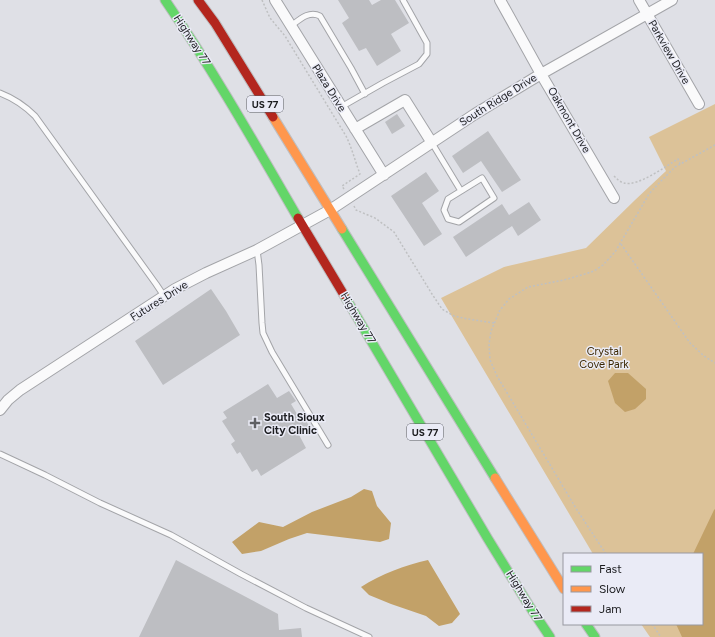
<svg xmlns="http://www.w3.org/2000/svg" width="715" height="637" font-family="Figtree,sans-serif">
	<style>
		.green { fill: #dcc298 }
		.water { fill: #c2a168 }
		.building { fill: #bdbec2 }
		.lines { fill: none; stroke-linecap: round; stroke-linejoin: round }
		.lane-casing { stroke: #a3a4a8; stroke-width: 7 }
		.street-casing { stroke: #a3a4a8; stroke-width: 12 }
		.fast-casing { stroke: #bebec1; stroke-width: 11 }
		.slow-casing { stroke: #bebec1; stroke-width: 11 }
		.jam-casing { stroke: #bebec1; stroke-width: 11 }
		.path { stroke: #bfc0c2; stroke-width: 1.5; stroke-dasharray: 2 2; stroke-linecap: butt }
		.lane { stroke: #fafafb; stroke-width: 5 }
		.street { stroke: #fafafb; stroke-width: 10 }
		.fast { stroke: #63d668; stroke-width: 9 }
		.slow { stroke: #ff974d; stroke-width: 9 }
		.jam { stroke: #b3261e; stroke-width: 9 }
		.poi-dot { fill: #606165; stroke: #eaebf6; stroke-width: 1.5 }
		.labels { text-anchor: middle; dominant-baseline: central; stroke-width: 3; stroke-linejoin: round; paint-order: stroke }
		.shield { fill: #eaebf6; stroke: #595a60; stroke-width: 1 }
		.shield-label { font-size: 10px; font-weight: bold; fill: #1b1c1f }
		.street-label { font-size: 11px; fill: #1b1c1f; stroke: #eaebf6 }
		.park-label { font-size: 11px; fill: #3c2803; stroke: #eaebf6 }
		.poi-label { font-size: 11px; font-weight: bold; fill: #1b1c1f; stroke: #eaebf6; text-anchor: start }
	</style>
	<rect width="100%" height="100%" fill="#dfe0e6"/>
	<!-- green -->
	<path class="green" d="M715,104V637H650L641,624H702V554H593L441,298L504,267L586,248L635,200L666,171L649,137Z"/>
	<!-- water -->
	<path class="water" d="M615,373H628L646,389V399L635,409L625,412L615,403L608,381Z
		M364,489L372,491L377,506L391,523L389,539L380,542L307,533L289,539L261,551L242,554L232,542L259,522L283,527L312,512L351,497Z
		M715,509V637H682L676,624H702V554H693L714,510Z
		M428,560L460,614L452,623L439,626L426,616L391,604L369,595L361,587C381,574 406,565 428,560Z"/>
	<!-- building -->
	<path class="building" d="M338,0H369L372,5L381,0H395L409,23L391,34L401,51L377,66L366,48L359,51L342,23L349,18Z
		M397,114L405,126L392,134L385,122Z
		M488,131L521,180L502,192L481,161L463,173L452,156Z
		M426,172L439,191L422,203L442,234L424,246L391,196Z
		M529,202L541,220L518,236L512,226L466,257L453,237L502,204L509,215Z
		M211,289L226,311L240,335L163,385L135,341Z
		M268,384L277,398L289,391L296,401L291,404L300,419L304,417L309,426L298,433L306,448L261,476L257,469L252,472L240,452L237,454L231,444L235,441L222,421L227,418L223,412Z
		M176,560L278,614L279,630L301,628L302,637H139Z"/>
	<g class="lines">
		<defs>
			<path id="lane" d="M291,26C299,20 309,10 320,16L351,68L365,94
				M0,93C13,98 25,106 35,116L156,284L164,296
				M341,107L383,83L419,64L427,54V43L403,0
				M432,143L461,191
				M482,178L494,198L459,222L448,219L444,210L448,199Z
				M257,250L259,265L262,323L263,333L272,352L328,445
				M0,454L45,475L100,503L171,535L241,574L306,608L369,637"/>
			<path id="street" d="M275,0L384,175
				M500,0L541,74L614,198
				M639,0L699,104
				M355,129L405,100L432,143
				M0,410L8,400L20,390L175,289L206,273L257,250L330,210L475,114L541,74L672,0"/>
			<path id="fast" d="M165,0C213,70 255,144 298,218
				M342,229L495,478
				M344,295L488,539L528,604L550,637
				M586,624L595,637"/>
			<path id="slow" d="M273,117L342,229
				M495,478L564,589"/>
			<path id="jam" d="M198,0L215,23L273,117
				M298,218L344,295"/>
		</defs>
		<!-- lane casing -->
		<use href="#lane" class="lane-casing"/>
		<!-- street casing -->
		<use href="#street" class="street-casing"/>
		<!-- fast casing -->
		<use href="#fast" class="fast-casing"/>
		<!-- slow casing -->
		<use href="#slow" class="slow-casing"/>
		<!-- jam casing -->
		<use href="#jam" class="jam-casing"/>
		<!-- path -->
		<path class="path" d="M262,0L270,18L285,36L346,136C352,148 355,161 360,174L342,186L344,189
			M614,176C617,179 620,182 624,183C638,187 666,166 678,159L680,164
			M354,206L356,210L375,218L394,232L432,294L442,309L454,316L468,319L494,323
			M621,244L690,343L704,356L715,363
			M606,554L577,510L497,376L490,360L489,344L491,331L500,310L509,299L528,287L564,280L585,274L594,271L603,265L615,252L649,194L660,182L675,167L715,145
			M652,624L661,637"/>
		<!-- lane -->
		<use href="#lane" class="lane"/>
		<!-- street -->
		<use href="#street" class="street"/>
		<!-- fast -->
		<use href="#fast" class="fast"/>
		<!-- slow -->
		<use href="#slow" class="slow"/>
		<!-- jam -->
		<use href="#jam" class="jam"/>
	</g>
	<!-- markers -->
	<path class="poi-dot" d="M253 417h4v4h4v4h-4v4h-4v-4h-4v-4h4z"/>
	<g class="labels">
		<!-- shield labels -->
		<g class="shield">
			<rect x="247" y="96" width="36" height="16" rx="3"/>
			<rect x="407" y="424" width="36" height="16" rx="3"/>
		</g>
		<g class="shield-label">
			<text x="265" y="104">US 77</text>
			<text x="425" y="432">US 77</text>
		</g>
		<!-- street labels -->
		<g class="street-label">
			<text transform="translate(192 40) rotate(57)">Highway 77</text>
			<text transform="translate(669 52) rotate(60)">Parkview Drive</text>
			<text transform="translate(329 88) rotate(58)">Plaza Drive</text>
			<text transform="translate(498 100) rotate(-32)">South Ridge Drive</text>
			<text transform="translate(569 120) rotate(60)">Oakmont Drive</text>
			<text transform="translate(159 301) rotate(-32)">Futures Drive</text>
			<text transform="translate(358 318) rotate(59)">Highway 77</text>
			<text transform="translate(524 596) rotate(58)">Highway 77</text>
		</g>
		<!-- park labels -->
		<g class="park-label">
			<text x="604" y="351">Crystal<tspan x="604" dy="13">Cove Park</tspan></text>
		</g>
		<!-- poi labels -->
		<g class="poi-label">
			<text x="264" y="417">South Sioux<tspan x="264" dy="13">City Clinic</tspan></text>
		</g>
	</g>
	<!-- legend -->
	<rect x="563" y="553" width="140" height="72" fill="#eaebf6" stroke="#9798a0"/>
	<rect x="571" y="566" width="20" height="6" fill="#63d668" stroke="#9798a0"/>
	<text x="599" y="573" font-size="12" fill="#1b1c1f">Fast</text>
	<rect x="571" y="586" width="20" height="6" fill="#ff974d" stroke="#9798a0"/>
	<text x="599" y="593" font-size="12" fill="#1b1c1f">Slow</text>
	<rect x="571" y="606" width="20" height="6" fill="#b3261e" stroke="#9798a0"/>
	<text x="599" y="613" font-size="12" fill="#1b1c1f">Jam</text>
</svg>
